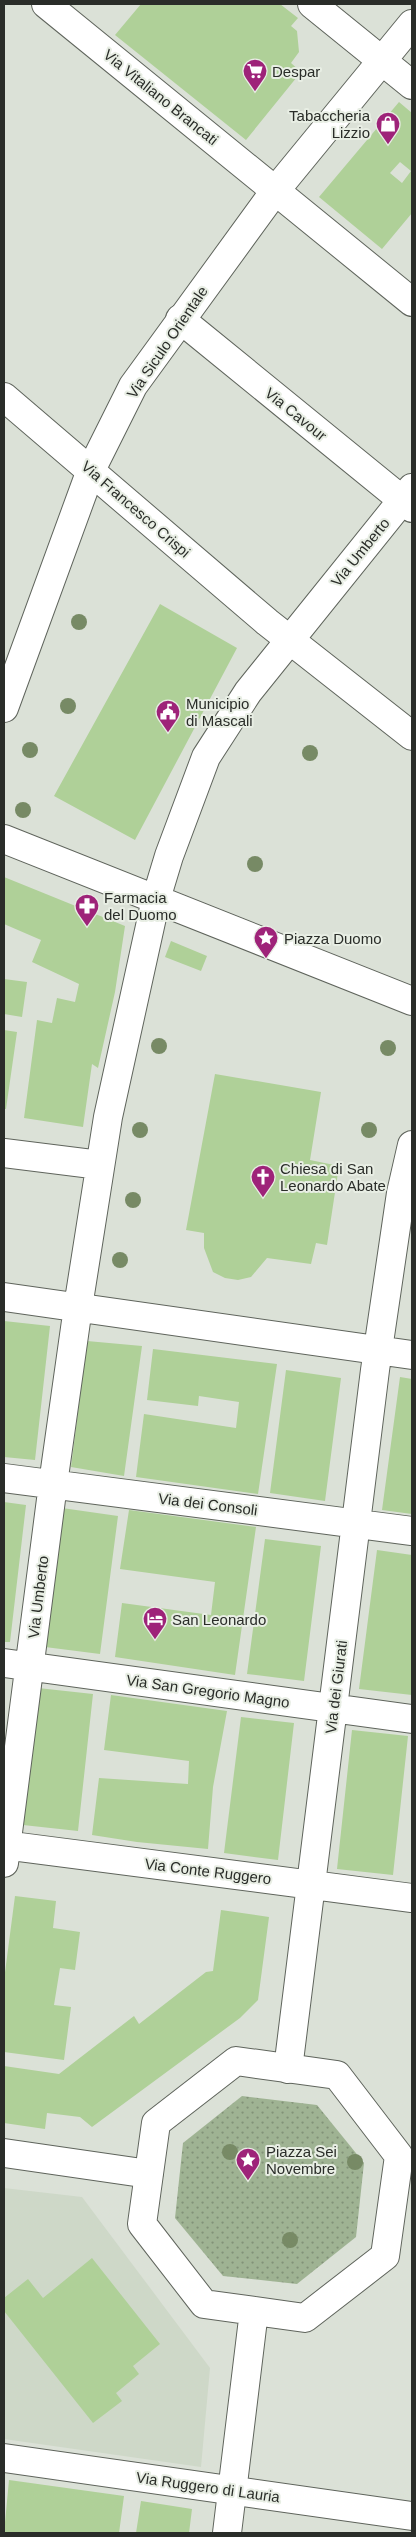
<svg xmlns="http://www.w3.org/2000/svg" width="416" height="2537" font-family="Arial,sans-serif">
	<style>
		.built { fill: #ced8c8 }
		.park { fill: url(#park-dots) }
		.building { fill: #afd098; fill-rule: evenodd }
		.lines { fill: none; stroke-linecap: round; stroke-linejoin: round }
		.minor-casing { stroke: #5f645c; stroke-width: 30 }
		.tertiary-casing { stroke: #5f645c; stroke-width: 30 }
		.primary-casing { stroke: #5f645c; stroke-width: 30 }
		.minor { stroke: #fff; stroke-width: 28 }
		.tertiary { stroke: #fff; stroke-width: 28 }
		.primary { stroke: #fff; stroke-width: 28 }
		.tree { fill: #778a65 }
		.labels { text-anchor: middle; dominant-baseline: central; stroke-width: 4; stroke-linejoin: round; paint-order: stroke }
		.poi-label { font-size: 15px; fill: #2a2d29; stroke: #e8eee4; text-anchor: start }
		.street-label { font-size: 15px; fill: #2a2d29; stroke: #e8eee4 }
	</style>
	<defs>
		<pattern id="park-dots" width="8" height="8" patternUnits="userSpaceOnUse" patternTransform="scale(1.25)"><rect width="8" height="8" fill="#9fb393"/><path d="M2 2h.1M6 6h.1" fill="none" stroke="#829278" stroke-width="1.8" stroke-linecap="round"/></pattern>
	</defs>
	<rect width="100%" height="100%" fill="#dbe1d7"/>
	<!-- built -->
	<path class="built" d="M4,2188L82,2197L210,2368L201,2467L4,2439Z"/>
	<!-- park -->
	<path class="park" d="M242,2096L317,2105L364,2163L356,2237L297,2284L223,2276L175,2218L183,2143Z"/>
	<!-- building -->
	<path class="building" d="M141,4H280L298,18L291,26L297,31L299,52L291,63L301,72L246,140L115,35Z
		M399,102L412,113V213L382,249L319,197ZM400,162L411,171L402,183L390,173Z
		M160,604L237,648L135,840L54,796Z
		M4,877L125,926L115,992L98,1068L92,1064L83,1127L24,1118L37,1020L52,1023L57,998L75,1002L79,984L32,962L41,940L4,924Z
		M171,941L207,956L201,971L165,957Z
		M4,979L27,982L22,1017L4,1014Z
		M4,1030L17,1032L6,1109H4Z
		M215,1074L321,1092L310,1160L339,1166L327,1245L316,1243L311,1264L267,1258L251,1277L238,1280L225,1278L213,1272L204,1248V1233L186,1230Z
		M4,1321L50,1326L35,1460L4,1457Z
		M87,1341L142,1346L124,1476L71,1467Z
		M153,1349L277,1364L258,1494L136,1477L144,1414L236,1428L239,1402L199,1396L198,1406L147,1400Z
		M286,1370L341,1378L325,1501L270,1493Z
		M400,1377L412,1379V1514L382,1510Z
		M4,1502L26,1505L10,1642H4Z
		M62,1508L118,1516L100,1654L45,1647Z
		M129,1510L256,1527L235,1675L115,1657L122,1603L211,1615L215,1582L120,1569Z
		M265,1539L321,1546L304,1681L247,1674Z
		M377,1550L412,1555V1695L359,1689Z
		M38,1688L93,1694L78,1831L23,1825Z
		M111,1695L227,1711L213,1787L208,1849L137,1842L92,1835L99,1778L188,1784L189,1761L104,1750Z
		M241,1717L294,1723L278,1860L224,1853Z
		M352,1730L408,1736L393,1875L337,1869Z
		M15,1896L56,1901L53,1928L80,1932L75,1970L60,1968L54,2005L71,2007L64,2060L4,2052V1980Z
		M221,1910L269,1917L258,2000L240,2018L92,2127L80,2117L47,2113L45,2129L4,2123V2066L59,2074L134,2016L139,2024L206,1972L213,1971Z
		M92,2258L160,2344L133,2366L139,2374L116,2393L122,2401L93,2423L4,2311V2298L28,2279L43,2298Z
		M9,2480L124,2496L119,2533H4Z
		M141,2501L192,2509L189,2533H136Z"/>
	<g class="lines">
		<defs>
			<path id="minor" d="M46,4L412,302
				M312,4L412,85
				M180,319L412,508
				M4,397L267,622L412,736
				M4,839L412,1001
				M4,1153L100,1165
				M4,1297L412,1355
				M4,1478L412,1531
				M4,1663L412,1719
				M4,1845L412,1898
				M4,1863L53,1484L78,1307L108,1117L156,899L169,856L206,757L248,692L412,488
				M288,2069L375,1370L401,1193L412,1145
				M4,2458L412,2516"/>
			<path id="tertiary" d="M236,2061L337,2075L399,2156L385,2256L305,2318L204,2304L142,2224L156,2123Z
				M4,2153L149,2174
				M227,2533L254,2311"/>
			<path id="primary" d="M4,708L91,470L133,386L275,191L412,24"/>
		</defs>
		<!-- minor casing -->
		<use href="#minor" class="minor-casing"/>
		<!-- tertiary casing -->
		<use href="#tertiary" class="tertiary-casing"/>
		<!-- primary casing -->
		<use href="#primary" class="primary-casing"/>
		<!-- minor -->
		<use href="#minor" class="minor"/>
		<!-- tertiary -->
		<use href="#tertiary" class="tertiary"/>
		<!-- primary -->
		<use href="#primary" class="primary"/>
	</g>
	<!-- trees -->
	<g class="tree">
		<circle cx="79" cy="622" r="8"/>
		<circle cx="68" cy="706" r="8"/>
		<circle cx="30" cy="750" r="8"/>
		<circle cx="310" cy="753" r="8"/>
		<circle cx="23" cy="810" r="8"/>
		<circle cx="255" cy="864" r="8"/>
		<circle cx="159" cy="1046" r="8"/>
		<circle cx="388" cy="1048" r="8"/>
		<circle cx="140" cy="1130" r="8"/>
		<circle cx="369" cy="1130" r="8"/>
		<circle cx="133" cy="1200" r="8"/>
		<circle cx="120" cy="1260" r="8"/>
		<circle cx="230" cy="2152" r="8"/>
		<circle cx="355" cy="2162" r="8"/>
		<circle cx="290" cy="2240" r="8"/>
	</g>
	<!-- icons -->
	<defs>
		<symbol id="supermarket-pin" viewBox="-11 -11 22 30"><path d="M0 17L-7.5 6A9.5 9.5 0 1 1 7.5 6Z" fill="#9e2379" stroke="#e8eee4"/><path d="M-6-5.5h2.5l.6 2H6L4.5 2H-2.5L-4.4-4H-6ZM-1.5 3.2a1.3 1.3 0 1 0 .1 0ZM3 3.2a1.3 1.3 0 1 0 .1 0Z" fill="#fff"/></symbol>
		<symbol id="shop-pin" viewBox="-11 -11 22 30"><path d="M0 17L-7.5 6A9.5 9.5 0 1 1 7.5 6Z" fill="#9e2379" stroke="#e8eee4"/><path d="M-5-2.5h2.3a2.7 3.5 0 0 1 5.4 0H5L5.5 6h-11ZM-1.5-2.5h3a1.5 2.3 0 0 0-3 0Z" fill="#fff"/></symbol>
		<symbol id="civic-pin" viewBox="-11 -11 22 30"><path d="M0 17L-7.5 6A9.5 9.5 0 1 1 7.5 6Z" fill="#9e2379" stroke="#e8eee4"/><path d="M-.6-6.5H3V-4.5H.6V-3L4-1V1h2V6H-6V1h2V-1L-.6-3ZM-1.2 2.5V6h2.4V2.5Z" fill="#fff"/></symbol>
		<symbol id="pharmacy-pin" viewBox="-11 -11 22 30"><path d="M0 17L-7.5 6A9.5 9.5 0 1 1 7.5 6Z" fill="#9e2379" stroke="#e8eee4"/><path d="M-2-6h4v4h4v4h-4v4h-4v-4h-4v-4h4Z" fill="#fff"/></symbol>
		<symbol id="sight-pin" viewBox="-11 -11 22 30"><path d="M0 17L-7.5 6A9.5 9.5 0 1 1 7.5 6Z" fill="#9e2379" stroke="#e8eee4"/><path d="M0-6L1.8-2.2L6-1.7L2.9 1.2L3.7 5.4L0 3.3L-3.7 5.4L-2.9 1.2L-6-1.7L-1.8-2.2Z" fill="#fff"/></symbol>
		<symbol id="church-pin" viewBox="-11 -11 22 30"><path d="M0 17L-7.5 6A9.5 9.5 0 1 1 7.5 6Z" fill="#9e2379" stroke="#e8eee4"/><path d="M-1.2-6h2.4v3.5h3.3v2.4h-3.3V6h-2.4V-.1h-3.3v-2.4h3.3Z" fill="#fff"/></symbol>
		<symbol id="hotel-pin" viewBox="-11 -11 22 30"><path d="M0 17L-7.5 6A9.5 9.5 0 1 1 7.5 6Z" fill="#9e2379" stroke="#e8eee4"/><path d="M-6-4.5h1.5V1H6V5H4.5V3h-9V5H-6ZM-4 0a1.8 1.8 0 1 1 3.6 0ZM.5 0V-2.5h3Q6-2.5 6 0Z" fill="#fff"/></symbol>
	</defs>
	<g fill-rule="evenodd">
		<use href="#supermarket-pin" x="241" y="57" width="28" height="38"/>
		<use href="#shop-pin" x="374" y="110" width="28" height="38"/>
		<use href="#civic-pin" x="154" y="698" width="28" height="38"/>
		<use href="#pharmacy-pin" x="73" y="892" width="28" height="38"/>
		<use href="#sight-pin" x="252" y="924" width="28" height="38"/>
		<use href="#church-pin" x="249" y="1163" width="28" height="38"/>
		<use href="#hotel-pin" x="141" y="1605" width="28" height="38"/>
		<use href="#sight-pin" x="234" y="2146" width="28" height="38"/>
	</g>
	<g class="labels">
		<!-- poi labels -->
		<g class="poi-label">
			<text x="272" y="71">Despar</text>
			<text x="370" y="115" text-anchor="end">Tabaccheria<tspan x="370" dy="17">Lizzio</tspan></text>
			<text x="186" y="703">Municipio<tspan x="186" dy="17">di Mascali</tspan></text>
			<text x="104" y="897">Farmacia<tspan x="104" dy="17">del Duomo</tspan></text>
			<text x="284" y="938">Piazza Duomo</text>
			<text x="280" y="1168">Chiesa di San<tspan x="280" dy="17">Leonardo Abate</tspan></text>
			<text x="172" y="1619">San Leonardo</text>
			<text x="266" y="2151">Piazza Sei<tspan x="266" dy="17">Novembre</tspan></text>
		</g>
		<!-- street labels -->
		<g class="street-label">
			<text transform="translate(161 97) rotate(39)">Via Vitaliano Brancati</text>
			<text transform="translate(167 342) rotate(-56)">Via Siculo Orientale</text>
			<text transform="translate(296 414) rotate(39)">Via Cavour</text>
			<text transform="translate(136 509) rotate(41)">Via Francesco Crispi</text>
			<text transform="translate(360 552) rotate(-51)">Via Umberto</text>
			<text transform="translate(208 1504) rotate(7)">Via dei Consoli</text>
			<text transform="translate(38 1597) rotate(-83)">Via Umberto</text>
			<text transform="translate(336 1687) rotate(-83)">Via dei Giurati</text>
			<text transform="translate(208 1691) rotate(8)">Via San Gregorio Magno</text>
			<text transform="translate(208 1871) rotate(7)">Via Conte Ruggero</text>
			<text transform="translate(208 2487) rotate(8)">Via Ruggero di Lauria</text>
		</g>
	</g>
	<!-- border -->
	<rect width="416" height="2537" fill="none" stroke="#2a2d29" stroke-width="10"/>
</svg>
